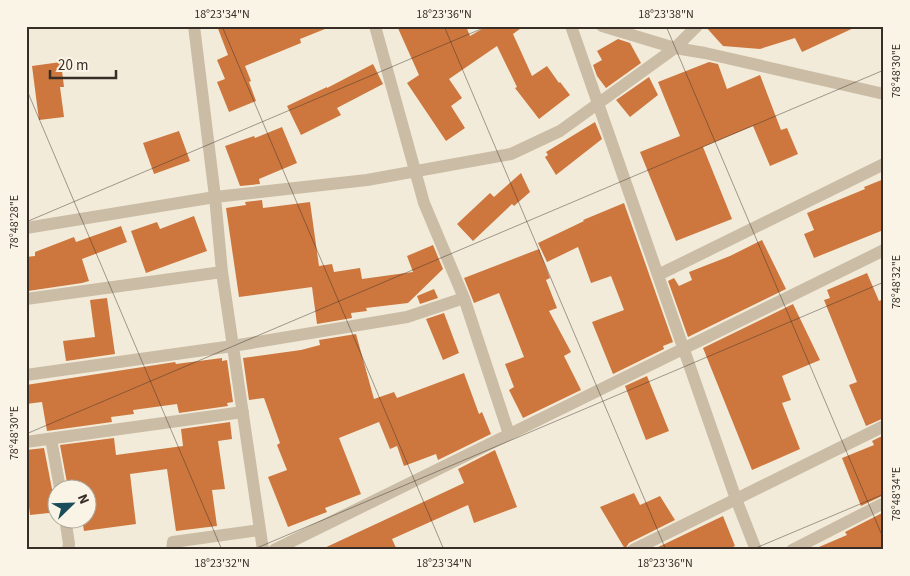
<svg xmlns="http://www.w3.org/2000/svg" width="910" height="576" font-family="'Source Sans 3',sans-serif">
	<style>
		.building { fill: #cd773e }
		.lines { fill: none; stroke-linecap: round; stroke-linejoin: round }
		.street { stroke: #cbbda5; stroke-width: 12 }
		.ticks { fill: none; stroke: #372e27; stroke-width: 1; stroke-opacity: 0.45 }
		.neatline { fill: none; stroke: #372e27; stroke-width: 2 }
		.ticks-label { font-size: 12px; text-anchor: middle; fill: #372e27 }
	</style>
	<rect width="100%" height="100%" fill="#f3ebd9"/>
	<!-- building -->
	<path class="building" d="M217,26H330V27L300,39L301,43L245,66L251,81L249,82L256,101L229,112L217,82L225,79L217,60L228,55Z
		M397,26H466L470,36L487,26H524L513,34L532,76L547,66L559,83L560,82L570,95L539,119L515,88L517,87L497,46L449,79L462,98L451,106L465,128L446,141L407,83L419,75Z
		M705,26H858L802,52L795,38L760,49L723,46Z
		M618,39L630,43L641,63L606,88L597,76L593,65L602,60L597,51Z
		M61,62L64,87H60L64,117L39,120L32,66Z
		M709,62L718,64L727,89L760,75L781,130L787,128L798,154L770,166L753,126L703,147L732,219L676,241L640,152L680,136L658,82Z
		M373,64L383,84L337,108L341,115L301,135L287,106L327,87V88Z
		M649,77L658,95L630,117L616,100Z
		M595,122L602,139L556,175L545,157L548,155L546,152Z
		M282,127L297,163L259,179L260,184L240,186L225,146L254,136L255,138Z
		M179,131L190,161L154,174L143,143Z
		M521,173L530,192L514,206L512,204L473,241L457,224L490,193L494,197Z
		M884,179V234L881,231L814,258L804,234L814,230L807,213L865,189L864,187Z
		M262,200L263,208L310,202L319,266L332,264L334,272L360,268L362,279L413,272L407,256L433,245L443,269L408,303L366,308L367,311L351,313L352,318L317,324L312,287L239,297L226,208L246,205L245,202Z
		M624,203L673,342L663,346L664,349L613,374L592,322L624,310L611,276L591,283L578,247L547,262L538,243L584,221L583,220Z
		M194,216L207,251L146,273L131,231L157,222L160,229Z
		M121,226L127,242L82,259L89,281L82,283L28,291L26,257L35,256V252L74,237L76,242Z
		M762,240L786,289L688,337L668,281L674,278L679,286L692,280L689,272L730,256Z
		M539,249L550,278L546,280L557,308L549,311L571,352L564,356L581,390L523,418L509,390L514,387L505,364L524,357L499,293L474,303L464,278Z
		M867,273L879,301L884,299V418L866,426L849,385L857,382L824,300L830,298L827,290Z
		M434,289L438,298L420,304L417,296Z
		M107,298L115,354L66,361L63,341L95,337L90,300Z
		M793,304L820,360L782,376L791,400L782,403L800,449L752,470L703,348Z
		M444,313L459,353L443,360L426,319Z
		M356,334L374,399L394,392L397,398L464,373L479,414L482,412L491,434L438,460L436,454L404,466L397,446L390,449L379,422L339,438L361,494L325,508L327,512L288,527L268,477L287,470L277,445L280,443L264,398L249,400L243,358L301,350L320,345L319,340Z
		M222,358V361L227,360L233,402L227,403L228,406L179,413L177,404L133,410L134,414L111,417L112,422L47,431L42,402L26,404V385L175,362L176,364Z
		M647,376L669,431L646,440L625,386Z
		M230,422L232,439L218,441L225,489L212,490L217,526L176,531L167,469L130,474L136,524L84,531L82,518H88V488H68L60,445L114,438L116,455L183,446L181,429Z
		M884,435V495L861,506L842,458L874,445L872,441Z
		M44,448L52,489L58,496V512L30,515L28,499H26V450Z
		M495,450L517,507L474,523L468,505L392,539L397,550H320L464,483L458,469Z
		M634,493L640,505L660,496L675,520L629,543L625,549L600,507Z
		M884,512V550H812L847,535L845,532Z
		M723,516L735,546L726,550H652Z"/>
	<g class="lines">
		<!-- street -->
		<path class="street" d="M194,26L215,197L222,272L263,550
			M375,26L424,203L464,298L509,434
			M571,26L736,499L756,550
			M602,26L675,48L705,53L884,94
			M26,228L215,197L367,180L511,154L560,131L675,48L697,26
			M658,275L884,164
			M26,299L222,272
			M26,375L233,346L407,317L464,298
			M51,439L60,488
			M26,442L243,412
			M65,518L69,544L68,550
			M172,550L173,542L260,530
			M274,550L884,250
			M633,550L884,426
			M792,550L884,503"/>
	</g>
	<!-- ticks -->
	<path class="ticks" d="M222,26L444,550M444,26L666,550M666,26L884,540M26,88L222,550M26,222L488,26M26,434L884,70M252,550L884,282M751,550L884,494"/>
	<!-- border -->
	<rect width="910" height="576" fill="none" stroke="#faf4e6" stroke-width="55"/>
	<!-- north arrow -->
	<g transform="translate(72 504) rotate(67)"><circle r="24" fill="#faf4e6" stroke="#aca59a"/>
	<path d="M0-4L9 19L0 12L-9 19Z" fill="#1a4c5a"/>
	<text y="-8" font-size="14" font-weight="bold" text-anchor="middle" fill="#372e27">N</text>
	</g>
	<!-- scale -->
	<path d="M50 70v8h66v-8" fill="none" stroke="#372e27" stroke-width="2.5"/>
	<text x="58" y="70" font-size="15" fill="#372e27" stroke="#faf4e6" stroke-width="4" paint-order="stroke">20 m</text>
	<rect x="28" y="28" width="854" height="520" class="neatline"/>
	<g class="ticks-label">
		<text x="222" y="18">18°23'34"N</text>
		<text x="444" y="18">18°23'36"N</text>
		<text x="666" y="18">18°23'38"N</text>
		<text transform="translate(896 71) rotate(-90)" y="4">78°48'30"E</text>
		<text transform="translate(14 222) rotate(-90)" y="4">78°48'28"E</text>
		<text transform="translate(896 282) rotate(-90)" y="4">78°48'32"E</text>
		<text transform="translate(14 433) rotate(-90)" y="4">78°48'30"E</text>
		<text transform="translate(896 494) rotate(-90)" y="4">78°48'34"E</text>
		<text x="222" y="567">18°23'32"N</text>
		<text x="444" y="567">18°23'34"N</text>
		<text x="665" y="567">18°23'36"N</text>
	</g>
</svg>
